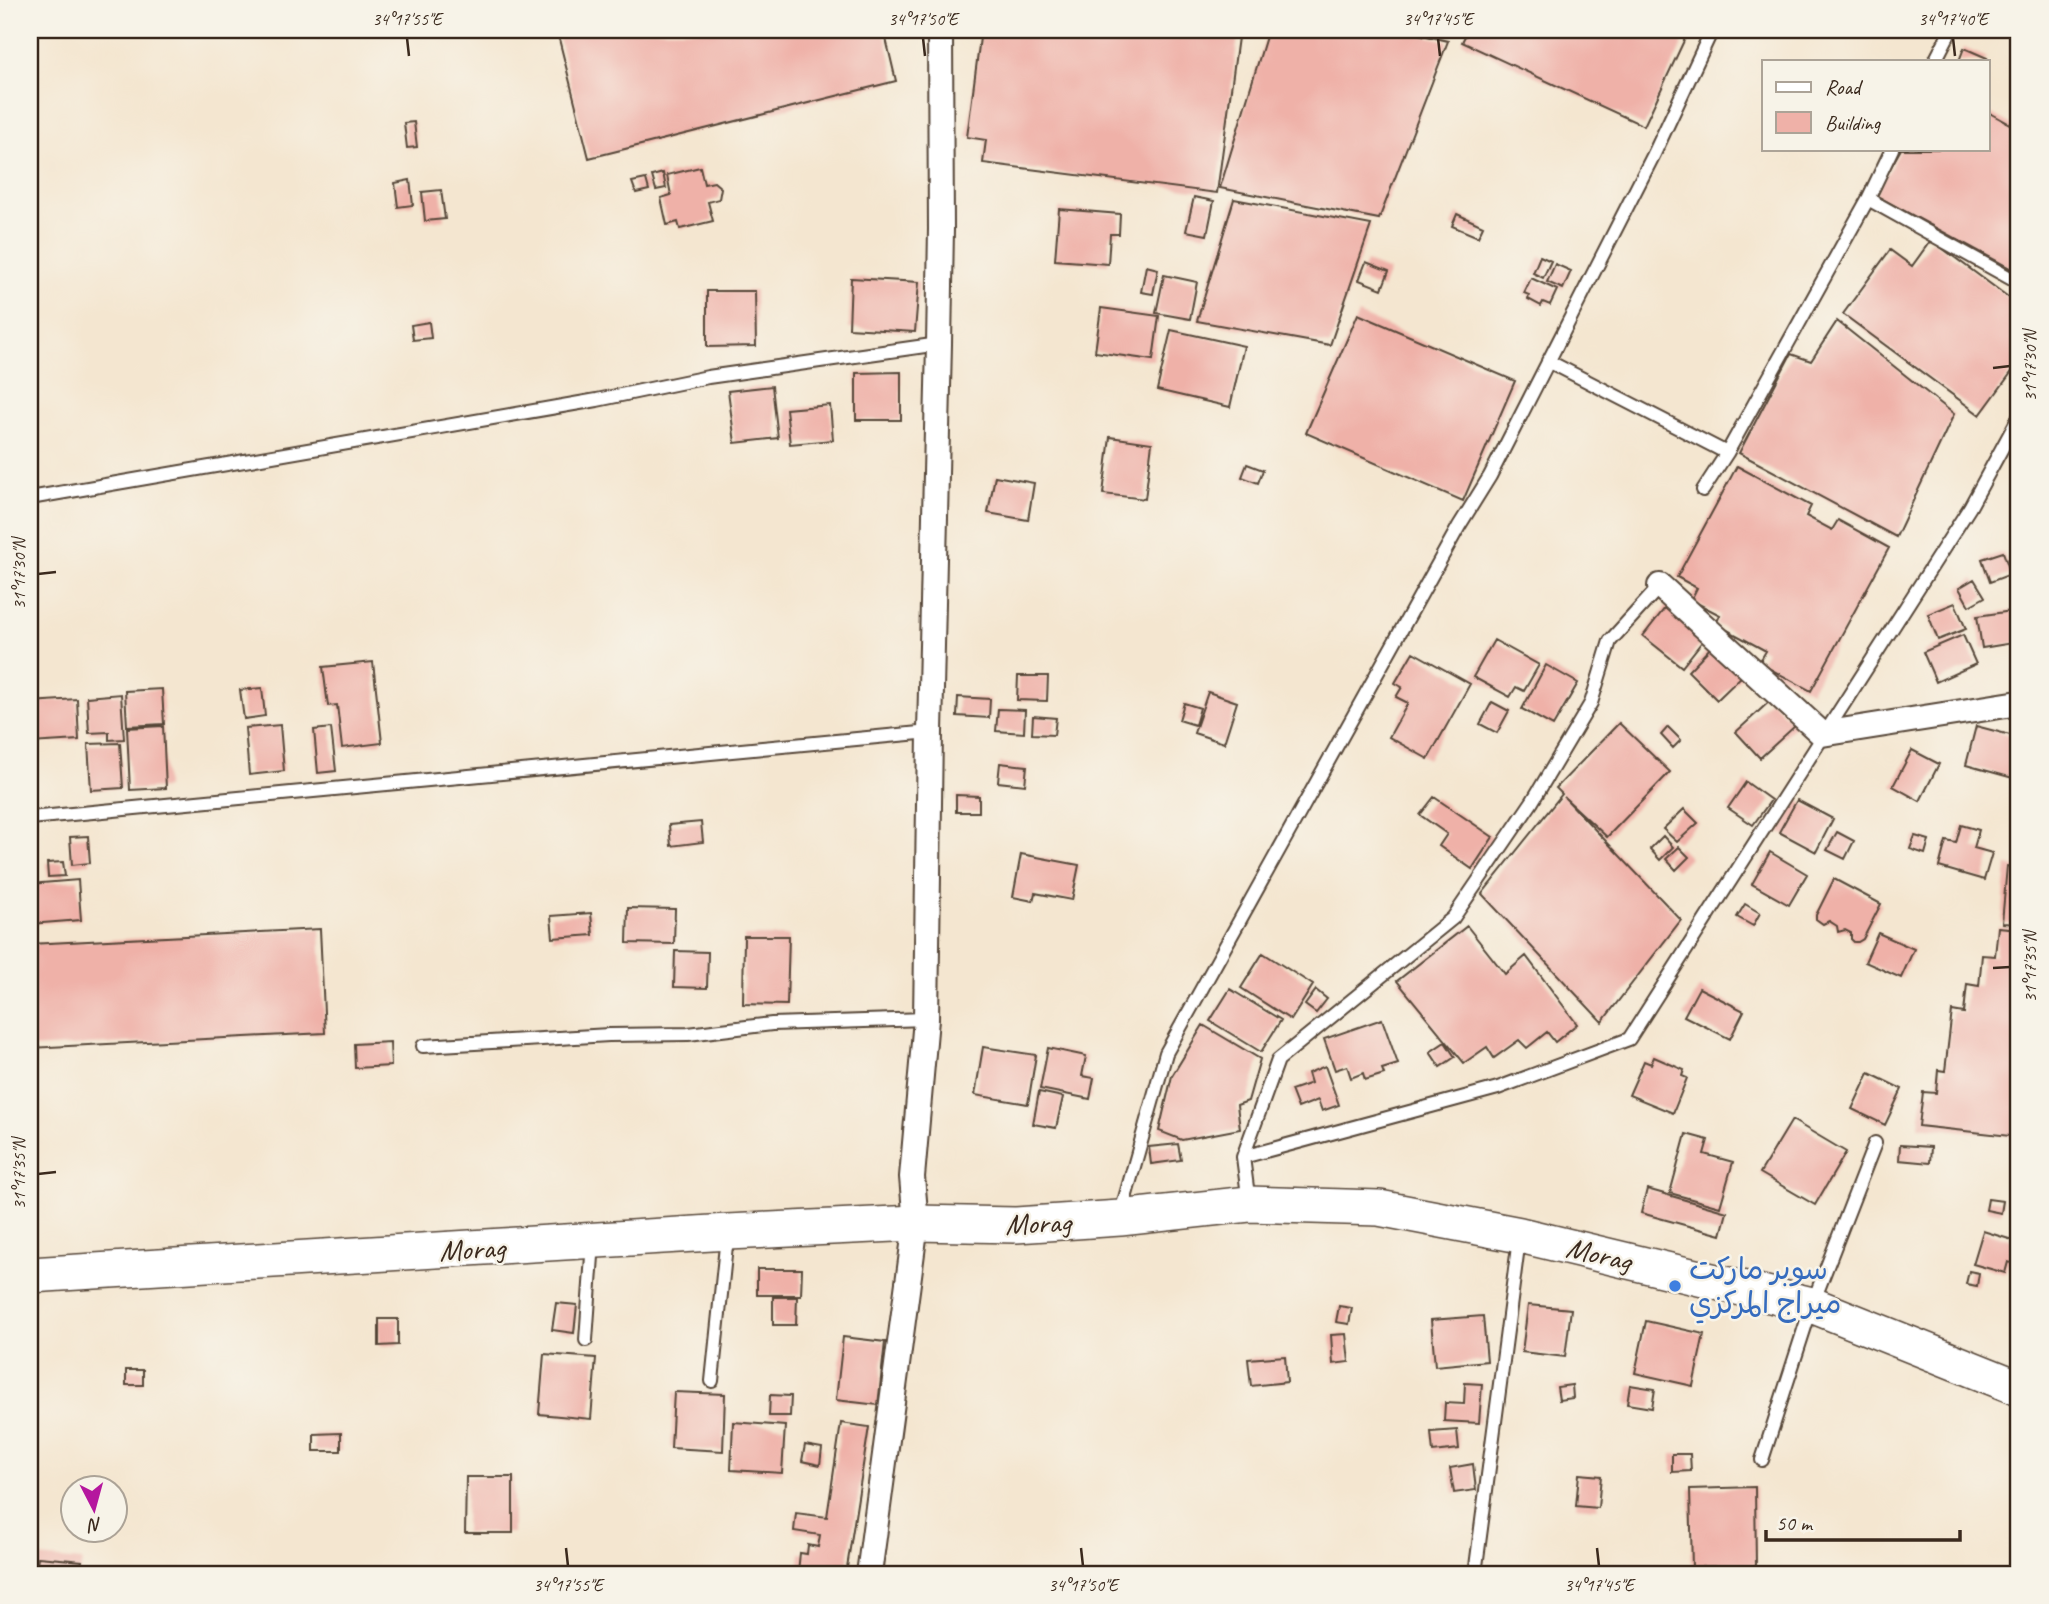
<svg xmlns="http://www.w3.org/2000/svg" width="2049" height="1604" font-family="Caveat,'Playpen Sans Arabic',sans-serif">
	<style>
		.building { fill: #efb1a8 }
		.lines { fill: none; stroke-linecap: round; stroke-linejoin: round }
		.service-casing { stroke: #574639; stroke-width: 16 }
		.minor-casing { stroke: #574639; stroke-width: 28 }
		.secondary-casing { stroke: #574639; stroke-width: 38 }
		.service { stroke: #fff; stroke-width: 12 }
		.minor { stroke: #fff; stroke-width: 24 }
		.secondary { stroke: #fff; stroke-width: 35 }
		.ticks { fill: none; stroke: #3b2a1e; stroke-width: 2.5 }
		.shop-dot { fill: #3f7fe0; stroke: #f7f3e8; stroke-width: 2.5 }
		.labels { text-anchor: middle; dominant-baseline: central; stroke-width: 5; stroke-linejoin: round; paint-order: stroke }
		.street-label { font-size: 30px; fill: #3b2a1e; stroke: #f7f3e8 }
		.shop-label { font-size: 30px; fill: #366cbe; stroke: #f7f3e8; text-anchor: start }
		.neatline { fill: none; stroke: #3b2a1e; stroke-width: 2.5 }
		.ticks-label { font-size: 18px; text-anchor: middle; fill: #3b2a1e }
	</style>
	<rect width="100%" height="100%" fill="#f7f3e8"/>
	<filter id="ink" filterUnits="userSpaceOnUse"><feTurbulence type="fractalNoise" baseFrequency=".0143" numOctaves="2"/><feDisplacementMap in="SourceGraphic" scale="14" xChannelSelector="R" yChannelSelector="G"/><feConvolveMatrix kernelMatrix="1 2 1 2 8 2 1 2 1" color-interpolation-filters="sRGB"/></filter>
	<filter id="wash" filterUnits="userSpaceOnUse"><feTurbulence type="fractalNoise" baseFrequency=".00686" numOctaves="4" result="noise"/><feDisplacementMap in="SourceGraphic" scale="28" xChannelSelector="R" yChannelSelector="G"/><feGaussianBlur stdDeviation="1.57" result="paint"/><feColorMatrix in="noise" values="0 0 0 0 0 0 0 0 0 0 0 0 0 0 0 0 0 1.4 0 .05"/><feComposite in="paint" operator="in"/></filter>
	<g filter="url(#wash)">
		<rect width="100%" height="100%" fill="#f4e6d0"/>
		<g id="blocks">
			<!-- building -->
			<path class="building" d="M561,30H884L896,81L589,158L557,31Z
				M981,30H1239L1217,193L983,163L986,140L967,137Z
				M1268,30H1401L1448,41L1379,219L1220,188Z
				M1468,30H1689L1644,126L1462,42Z
				M1964,48L1987,58L1985,61H1959Z
				M1988,112L2019,129V273L1875,195L1901,149H1988Z
				M414,122L417,147L407,148L404,123Z
				M700,167L704,184L714,182L721,188L719,199L708,202L713,221L680,229L678,222L667,225L661,198L671,195L667,175Z
				M663,173L666,188L656,190L652,176Z
				M646,179L649,190L636,193L632,182Z
				M410,180L413,205L398,207L395,183Z
				M441,190L445,219L425,221L422,192Z
				M1194,197L1214,201L1207,235L1186,231Z
				M1234,199L1371,225L1330,345L1197,321Z
				M1059,209L1120,214L1119,234H1110L1108,264L1055,260Z
				M1457,214L1483,226L1478,237L1452,226Z
				M1931,240L2019,305V362L1980,415L1843,314L1890,250L1912,266Z
				M1540,256L1551,261L1543,278L1533,273Z
				M1366,262L1389,271L1382,289L1359,280Z
				M1555,264L1571,271L1563,289L1547,282Z
				M1146,266L1158,269L1153,294L1141,292Z
				M1164,275L1197,282L1190,319L1156,313Z
				M851,278L919,282L915,332L849,328Z
				M1531,278L1557,290L1550,305L1543,302L1541,306L1528,299L1529,295L1524,293Z
				M707,291H755L756,346L707,347Z
				M1101,308L1159,316L1153,360L1095,352Z
				M1358,314L1515,381L1463,501L1306,433Z
				M1837,321L1954,414L1896,537L1739,453L1791,354L1811,361Z
				M429,322L431,338L413,340L411,325Z
				M1171,330L1244,346L1230,407L1157,390Z
				M901,372V420H856V373Z
				M772,386L778,438L735,443L728,391Z
				M830,405L833,440L790,444L786,409Z
				M1110,437L1152,443L1145,499L1103,494Z
				M1247,464L1263,470L1258,483L1242,477Z
				M1737,466L1811,506L1806,516L1832,530L1838,520L1889,548L1811,691L1759,663L1766,651L1716,624L1720,615L1691,600L1697,588L1677,577Z
				M995,476L1034,483L1028,520L988,513Z
				M2003,552L2011,574L1990,582L1982,559Z
				M1974,579L1985,597L1969,606L1959,588Z
				M1669,603L1708,634L1682,667L1643,636Z
				M1955,603L1966,629L1938,640L1928,614Z
				M2019,610V642L1982,648L1977,616Z
				M1963,635L1976,664L1936,682L1923,652Z
				M1494,640L1539,665L1524,691L1516,687L1510,697L1473,677Z
				M1716,642L1746,672L1717,700L1688,671Z
				M1413,652L1470,684L1428,759L1389,737L1408,703L1396,697L1402,687L1395,683Z
				M373,662L382,743L342,748L337,705L328,706L323,667Z
				M1546,665L1578,683L1553,726L1522,709Z
				M1018,676H1048L1047,701L1017,700Z
				M262,688L265,716L244,719L240,690Z
				M162,689L164,724L127,726L125,691Z
				M1208,692L1237,702L1224,743L1194,733Z
				M121,694L124,739L109,740V732L89,733L87,697Z
				M958,697L990,699L989,718L957,716Z
				M77,699L79,740L30,743V702Z
				M1771,700L1795,726L1760,758L1736,732Z
				M1492,702L1509,711L1497,733L1480,724Z
				M1184,703L1200,708L1195,725L1179,720Z
				M998,709L1025,710L1024,733L996,731Z
				M1033,716L1056,718L1054,735L1032,734Z
				M1619,723L1670,772L1607,837L1564,797L1681,920L1602,1022L1482,894L1562,794L1556,788Z
				M280,725L284,771L249,775L245,728Z
				M2017,725L2019,726V754L2013,778L1966,765L1976,726L2014,736Z
				M163,726L166,788L130,790L127,728Z
				M1668,727L1681,740L1673,748L1661,735Z
				M331,728L336,771L318,773L314,730Z
				M120,743L123,788L91,790L88,744Z
				M1912,750L1939,764L1920,801L1893,786Z
				M1000,763L1027,766L1025,785L998,782Z
				M1746,782L1771,800L1753,825L1728,808Z
				M956,795L979,796V812H956Z
				M1434,797L1493,837L1472,869L1439,846L1447,834L1420,815Z
				M1797,800L1833,819L1816,852L1779,832Z
				M1684,809L1698,823L1677,842L1663,829Z
				M701,822L703,842L671,846L669,825Z
				M1961,825L1979,830L1974,848L1992,853L1984,880L1939,867L1946,841L1956,843Z
				M1837,832L1854,841L1845,859L1827,850Z
				M88,836L90,863L72,865L70,837Z
				M1663,836L1673,847L1660,860L1650,849Z
				M1915,836L1929,840L1925,854L1910,849Z
				M1679,847L1689,857L1676,870L1666,859Z
				M1770,852L1807,874L1789,905L1752,884Z
				M1021,854L1079,865L1072,900L1035,893L1033,901L1013,897Z
				M63,862L65,876L48,877L47,863Z
				M2017,862H2019V924L2002,923L2007,866L2017,867Z
				M1834,879L1881,904L1863,939L1858,942H1854L1851,939V933L1845,930L1838,932L1837,926L1829,921L1823,924L1816,919V915Z
				M78,880L81,920L30,924V884Z
				M1745,904L1760,913L1753,926L1737,917Z
				M628,908L675,909L674,944L627,943Z
				M591,913L593,935L553,938L551,916Z
				M1467,926L1505,974L1526,956L1577,1024L1555,1042L1547,1032L1527,1048L1519,1040L1494,1058L1487,1047L1464,1063L1397,981Z
				M1998,927L2019,929V1137L1919,1126L1923,1092L1936,1093L1938,1070L1945,1071L1952,1011L1964,1013L1967,984L1979,986L1982,955L1995,956Z
				M320,929L325,1033L30,1048V944Z
				M1878,933L1914,949L1901,978L1865,962Z
				M744,936H789L787,1005L743,1004Z
				M675,951L708,952L707,988L674,987Z
				M1263,953L1313,985L1291,1020L1241,988Z
				M1699,988L1744,1011L1730,1039L1684,1016Z
				M1230,989L1281,1020L1261,1052L1210,1021Z
				M1316,990L1327,999L1316,1013L1305,1005Z
				M1382,1019L1398,1064L1382,1069L1384,1074L1365,1080L1363,1073L1351,1078L1347,1066L1335,1070L1324,1039Z
				M1203,1025L1260,1059L1248,1101L1237,1105L1240,1129L1182,1140L1159,1131L1172,1076Z
				M390,1042L391,1066L355,1068L354,1044Z
				M1445,1042L1455,1057L1440,1067L1430,1052Z
				M983,1047L1036,1055L1028,1104L975,1095Z
				M1048,1048L1086,1056L1082,1076L1094,1078L1090,1099L1040,1089Z
				M1654,1057L1684,1070L1682,1076L1687,1078L1673,1113L1629,1095L1644,1061L1651,1064Z
				M1325,1066L1339,1105L1322,1111L1318,1100L1298,1108L1291,1090L1311,1083L1308,1073Z
				M1869,1073L1902,1089L1885,1125L1852,1109Z
				M1039,1092L1063,1097L1056,1128L1033,1124Z
				M1792,1120L1846,1152L1815,1205L1760,1173Z
				M1686,1134L1708,1140L1704,1154L1733,1162L1720,1207L1670,1193Z
				M1178,1144L1181,1160L1151,1164L1149,1147Z
				M1900,1145L1931,1147L1930,1163L1899,1160Z
				M1647,1189L1727,1212L1721,1235L1641,1213Z
				M1988,1199L2003,1201L2001,1213L1986,1210Z
				M1983,1231L2019,1242V1265L2008,1262L2005,1273L1973,1264Z
				M757,1269H802L801,1295H757Z
				M1969,1271L1979,1273L1977,1286L1966,1284Z
				M773,1297H797L796,1325H773Z
				M556,1303L577,1305L574,1333L552,1330Z
				M1528,1305L1571,1309L1565,1357L1522,1352Z
				M1339,1306L1352,1308L1349,1324L1336,1322Z
				M1483,1316L1487,1361L1435,1366L1431,1320Z
				M379,1319H398V1345L379,1346Z
				M1646,1321L1704,1334L1693,1386L1635,1373Z
				M1346,1334L1349,1362L1333,1364L1331,1335Z
				M843,1337L885,1342L878,1405L836,1400Z
				M544,1354L596,1358L591,1419L539,1414Z
				M1285,1356L1287,1382L1251,1386L1248,1359Z
				M126,1370H143V1385H126Z
				M1465,1383L1482,1384L1479,1423L1444,1421L1445,1403L1464,1404Z
				M1572,1385L1573,1398L1559,1400L1557,1387Z
				M1630,1385L1655,1389L1652,1408L1627,1404Z
				M674,1392L725,1394L723,1451L671,1448Z
				M770,1395L791,1396L790,1416H769Z
				M733,1422L785,1426L782,1473L731,1470Z
				M841,1423L869,1427L846,1574L798,1572L800,1553L807,1554L808,1545L818,1547L820,1535L794,1531L796,1513L827,1517Z
				M1457,1430L1459,1449L1433,1452L1431,1432Z
				M341,1433V1451H314V1434Z
				M805,1445L822,1448L820,1465L802,1461Z
				M1672,1454H1690L1691,1471L1672,1472Z
				M1473,1464L1476,1490L1454,1493L1450,1468Z
				M1579,1474L1601,1476L1598,1508L1576,1506Z
				M466,1477H513V1533H465Z
				M1755,1487L1756,1566L1692,1567L1690,1489Z
				M38,1557L82,1561L80,1574H36Z"/>
		</g>
	</g>
	<g filter="url(#ink)">
		<use href="#blocks" fill-opacity="0" stroke="#574639" stroke-width="2"/>
		<g class="lines">
			<defs>
				<path id="service" d="M1935,61L1951,30
					M1868,199L1892,149
					M1548,361L1727,453
					M1703,490L1727,453L1868,199L2019,283
					M30,498L597,400L708,377L939,344
					M30,818L930,732
					M423,1046L609,1035L688,1034L772,1024L926,1019
					M1243,1157L1498,1088L1629,1039L1970,507L2019,417
					M1249,1203L1243,1157L1278,1060L1453,918L1532,802L1591,703L1610,641L1660,586
					M1120,1216L1166,1053L1459,526L1490,476L1654,154L1712,30
					M586,1340L593,1242
					M712,1381L727,1236
					M1762,1460L1812,1305L1875,1143
					M1475,1574L1519,1239"/>
				<path id="minor" d="M1660,586L1822,734L2019,703
					M869,1574L916,1223L912,1177L926,1019L930,732L939,344L941,229L940,30"/>
				<path id="secondary" d="M30,1275L728,1232L916,1223L1016,1225L1120,1218L1249,1204L1379,1208L1520,1235L1812,1305L2019,1388"/>
			</defs>
			<!-- service casing -->
			<use href="#service" class="service-casing"/>
			<!-- minor casing -->
			<use href="#minor" class="minor-casing"/>
			<!-- secondary casing -->
			<use href="#secondary" class="secondary-casing"/>
			<!-- service -->
			<use href="#service" class="service"/>
			<!-- minor -->
			<use href="#minor" class="minor"/>
			<!-- secondary -->
			<use href="#secondary" class="secondary"/>
		</g>
	</g>
	<!-- ticks -->
	<path class="ticks" d="M407,38L409,56M923,38L925,56M1438,38L1440,56M1953,38L1955,56M1993,368L2010,366M38,574L56,572M1993,968L2010,967M38,1174L56,1172M566,1548L568,1566M1081,1548L1083,1566M1597,1548L1599,1566"/>
	<!-- markers -->
	<circle class="shop-dot" cx="1675" cy="1286" r="7"/>
	<g class="labels">
		<!-- street labels -->
		<g class="street-label">
			<text transform="translate(1038 1223) rotate(-2)">Morag</text>
			<text transform="translate(472 1249) rotate(-3)">Morag</text>
			<text transform="translate(1599 1254) rotate(13)">Morag</text>
		</g>
		<!-- shop labels -->
		<g class="shop-label">
			<text x="1689" y="1269">سوبر ماركت<tspan x="1689" dy="34">ميراج المركزي</tspan></text>
		</g>
	</g>
	<!-- margin -->
	<rect width="2049" height="1604" fill="none" stroke="#f7f3e8" stroke-width="77"/>
	<!-- legend -->
	<rect x="1762" y="60" width="228" height="91" fill="#f7f3e8" stroke="#aca397" stroke-width="2"/>
	<rect x="1776" y="82" width="35" height="10" fill="#ffffff" stroke="#aca397" stroke-width="2"/>
	<text x="1825" y="94" font-size="21" fill="#3b2a1e">Road</text>
	<rect x="1776" y="112" width="35" height="21" fill="#efb1a8" stroke="#aca397" stroke-width="2"/>
	<text x="1825" y="130" font-size="21" fill="#3b2a1e">Building</text>
	<!-- north arrow -->
	<g transform="translate(94 1509) rotate(174)"><circle r="33" fill="#f7f3e8" stroke="#aca397" stroke-width="2"/>
	<path d="M0-5L12 26L0 18L-12 26Z" fill="#b5179e"/>
	<text y="-10" font-size="19" font-weight="bold" text-anchor="middle" fill="#3b2a1e">N</text>
	</g>
	<!-- scale -->
	<path d="M1766 1530v10h194v-10" fill="none" stroke="#3b2a1e" stroke-width="3.5"/>
	<text x="1776" y="1530" font-size="21" fill="#3b2a1e" stroke="#f7f3e8" stroke-width="5" paint-order="stroke">50 m</text>
	<rect x="38" y="38" width="1972" height="1528" class="neatline"/>
	<g class="ticks-label">
		<text x="407" y="25">34°17'55"E</text>
		<text x="923" y="25">34°17'50"E</text>
		<text x="1438" y="25">34°17'45"E</text>
		<text x="1953" y="25">34°17'40"E</text>
		<text transform="translate(2030 366) rotate(-90)" y="6">31°17'30"N</text>
		<text transform="translate(19 574) rotate(-90)" y="6">31°17'30"N</text>
		<text transform="translate(2030 967) rotate(-90)" y="6">31°17'35"N</text>
		<text transform="translate(19 1174) rotate(-90)" y="6">31°17'35"N</text>
		<text x="568" y="1591">34°17'55"E</text>
		<text x="1083" y="1591">34°17'50"E</text>
		<text x="1599" y="1591">34°17'45"E</text>
	</g>
</svg>
